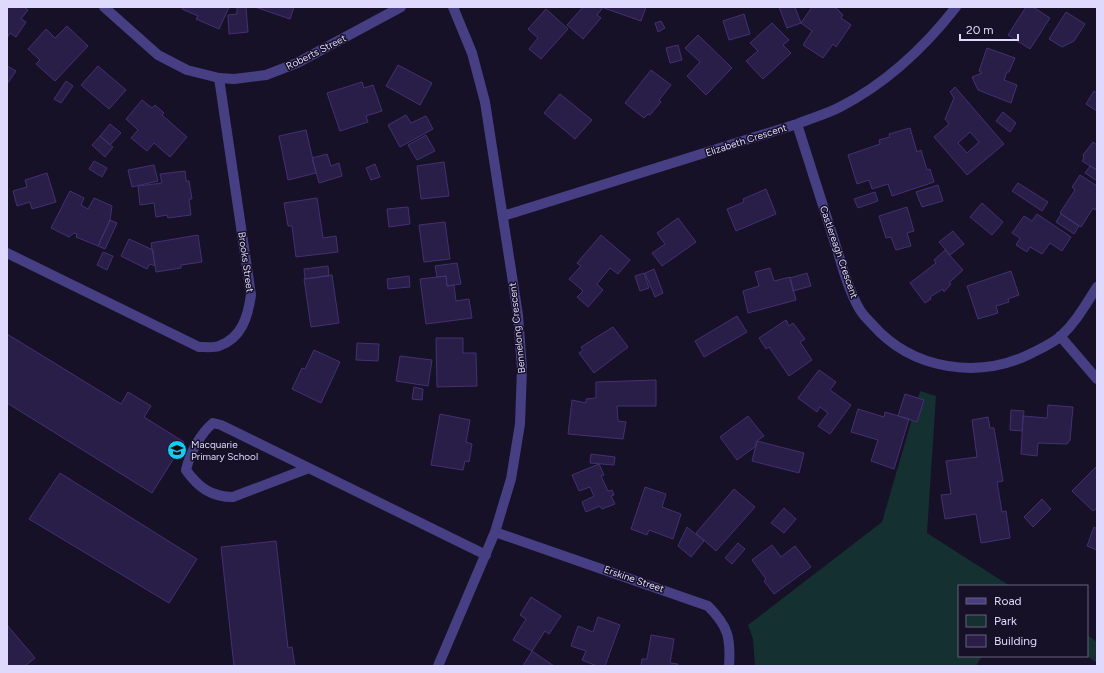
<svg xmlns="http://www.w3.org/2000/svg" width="1104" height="673" font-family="Figtree,sans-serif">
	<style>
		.green { fill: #143031 }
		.building { fill: #291e47; stroke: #423172; fill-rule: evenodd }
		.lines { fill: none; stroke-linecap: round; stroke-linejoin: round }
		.lane { stroke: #463f83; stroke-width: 10 }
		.street { stroke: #463f83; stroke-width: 10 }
		.labels { text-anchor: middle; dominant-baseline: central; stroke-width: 3; stroke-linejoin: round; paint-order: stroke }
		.street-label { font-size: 10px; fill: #dfd9fd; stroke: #161127 }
		.poi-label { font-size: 10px; fill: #dfd9fd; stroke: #161127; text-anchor: start }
	</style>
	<rect width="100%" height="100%" fill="#161127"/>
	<!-- green -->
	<path class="green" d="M920,391L936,396L927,533L1010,586H959V656H982L976,666H755L753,639L748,625L882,522Z
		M1087,635L1097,642V663L1087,656Z"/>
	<!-- building -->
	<path class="building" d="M7,7H24L28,10L21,19L26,22L16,37L10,33L7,38Z
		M183,7H229L219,29L196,19L198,16L182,9Z
		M237,7H246L248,32L229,34L228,15L237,14Z
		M255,7H294L290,19Z
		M583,7H601L602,9L597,15L601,18L583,39L567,25Z
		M601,7H646L641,21Z
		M779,7H795L801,23L787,28Z
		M812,7H835L843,15L841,18L851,25L836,47L833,44L823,58L803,45L812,31L801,23Z
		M1026,7H1033L1050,18L1030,49L1008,35Z
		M546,9L568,29L541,59L529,49L538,38L528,29Z
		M1066,12L1085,24L1074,41L1062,47L1049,39Z
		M744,14L750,34L729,40L723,21Z
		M661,21L665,28L658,32L655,23Z
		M772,23L789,40L783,45L791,53L763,79L746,61L758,51L750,43Z
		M67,26L88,46L55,81L36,64L40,60L28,49L46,29L55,38Z
		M698,35L732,68L706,95L687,76L700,62L685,48Z
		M678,45L682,60L670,63L666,48Z
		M987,48L1015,58L1009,72H1007L1004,80L1017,85L1011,103L978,90L972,77L982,73L979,71Z
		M398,65L432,83L420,105L386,86Z
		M7,66L16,71L7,84Z
		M98,66L126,90L109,109L81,85Z
		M651,70L671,85L659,100L661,102L650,115L648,114L644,118L625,103Z
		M66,81L73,86L61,103L54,99Z
		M362,82L364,88L373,85L382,111L366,116L368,122L340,131L327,93Z
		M955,87L1004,144L967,175L934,137L949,124L945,119L954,98L950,92ZM970,132L979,142L967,153L958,143Z
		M1094,91L1097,93V111L1086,104Z
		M560,94L592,120L575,139L544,113Z
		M142,100L152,108L155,105L164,113L162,115L187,137L170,157L154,143L147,151L131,138L138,130L126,119Z
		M1003,112L1016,123L1010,132L996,121Z
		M406,115L411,123L426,116L433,129L400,147L388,125Z
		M110,124L121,133L110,145L100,136Z
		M910,128L917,152L921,150L927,170L930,169L934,182L892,196L888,184L872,189L869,180L857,184L848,155L880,144L879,140L890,137L889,134Z
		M306,130L316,173L288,180L279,136Z
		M426,135L435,151L417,160L408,145Z
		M100,136L113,147L105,157L92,145Z
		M1093,142L1097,145V170L1082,161L1084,158L1083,155Z
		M327,154L331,166L339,163L342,176L319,183L312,158Z
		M94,161L107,168L102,177L89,169Z
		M444,162L449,196L421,199L417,166Z
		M375,164L380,177L371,180L366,168Z
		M154,165L158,181L132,187L128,170Z
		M1090,166L1097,170V181L1085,173Z
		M185,171L186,181H189L192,199H189L191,215L168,218L167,215L156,217L154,203L140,205L138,186L162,183L160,174Z
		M47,173L56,202L32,209L30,202L17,206L13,191L27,187L25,180Z
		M1080,175L1097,186V207L1095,210L1093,208L1081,227L1060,213L1075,190L1072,187Z
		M1018,183L1048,202L1042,211L1012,191Z
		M938,185L943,201L922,207L916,192Z
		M766,189L776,214L736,231L727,209L744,202L743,199Z
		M70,191L84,198L81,205L88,209L94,198L112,206L110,220L98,246L76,237L77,234L74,233L69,237L51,228Z
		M875,192L878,201L858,208L854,199Z
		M317,198L323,238L336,236L338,252L296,257L292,226H288L284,203Z
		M982,203L1003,222L992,235L970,217Z
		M408,207L410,224L389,227L387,209Z
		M907,207L914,231L907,233L911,246L896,250L891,237L886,238L879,216Z
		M1037,214L1071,237L1062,251L1050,243L1042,254L1030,247L1027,252L1016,245L1020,238L1012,233L1024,216L1032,221Z
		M1061,214L1079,226L1074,234L1056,222Z
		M678,218L696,242L662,266L652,253L665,244L657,233Z
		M110,220L117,223L105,249L98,246Z
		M445,222L450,259L424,262L419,225Z
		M953,231L964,244L950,255L939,242Z
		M198,235L202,262L181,265V268L156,272L151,243Z
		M601,235L630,260L618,274L610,268L597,284L603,290L588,307L577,297L583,291L569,279L581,266L577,263Z
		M129,239L153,250L155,266L150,264L147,269L121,256Z
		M945,250L963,270L949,283L951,284L944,292L943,289L930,297L931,299L925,303L910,283L936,263L934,260Z
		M103,252L113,256L107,270L97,265Z
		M457,263L461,284L447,286L446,276L437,277L435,266Z
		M328,266L329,276L305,279L304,269Z
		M770,268L774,281L790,277L796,300L748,313L743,291L759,286L755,272Z
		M654,269L663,293L655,297L645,273Z
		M1011,271L1019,295L1008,299L1009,302L996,306L998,313L978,319L967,286Z
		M644,273L649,288L640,291L635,276Z
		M807,273L811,286L793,291L790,278Z
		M332,275L339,323L311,327L304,279Z
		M409,276L410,287L388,289L387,279Z
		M446,276L447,286L454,285L456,301L469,299L472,318L426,324L420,279Z
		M737,316L747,332L704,357L695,341Z
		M786,320L789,326L793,323L805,339L800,342L812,360L789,376L769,347L766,349L759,338Z
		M613,327L628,347L594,373L579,353L583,350L581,347Z
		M7,334L121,404L128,392L151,406L144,417L184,442L152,493L7,403Z
		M436,338H463V353H476L477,386L437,387Z
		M357,343L379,344L378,361L356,360Z
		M314,350L340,362L321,403L292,389L302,368L305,369Z
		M400,356L432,360L428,386L396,381Z
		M819,370L836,382L830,390L851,405L830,434L818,426L828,413L820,407L817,412L798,398Z
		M656,380V406H617L618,421L626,422L623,439L568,434L572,400L586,403V399L596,398V382Z
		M414,387L423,389L422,400L412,399Z
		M905,394L924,400L917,422L898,416Z
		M1048,405L1073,407L1070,440L1067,444L1038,443L1037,456L1021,454L1023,416L1047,418Z
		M858,409L884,417L885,412L909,419L894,469L871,461L878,440L851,432Z
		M1011,410L1024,411L1022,431L1010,430Z
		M440,414L470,420L466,442L472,444L469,462L465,461L463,470L431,465Z
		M748,416L764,436L757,441L756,446L737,460L720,437Z
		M988,417L990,428H994L1003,481L997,482L1002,512L1006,511L1010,538L981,543L976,514L945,519L941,495L951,494L946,461L977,457L972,420Z
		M757,441L804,453L799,473L752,461Z
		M591,454L615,457L614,465L590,463Z
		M599,464L604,475L601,476L608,491L612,490L614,495L611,496L615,504L602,509L600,506L586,512L582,502L594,496L590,487L579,491L572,475Z
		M1097,466V508L1093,511L1072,491Z
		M60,473L197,559L169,603L29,519Z
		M645,487L666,494L662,507L681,514L673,539L649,530L647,535L631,529Z
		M734,489L755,507L716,551L696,533Z
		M1042,499L1051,509L1033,527L1024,517Z
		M784,508L796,519L784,533L771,523Z
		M687,527L704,541L691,557L678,546Z
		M1094,527L1097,529V550L1087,546Z
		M276,541L288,648L292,647L295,666H234L221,547Z
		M738,543L745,549L732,564L725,558Z
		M772,545L781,557L795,546L811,567L774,594L764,581L766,579L752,560Z
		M531,597L561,616L549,634L545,631L532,651L513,640L526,619L520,615Z
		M598,617L620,625L605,666H597L582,660L586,651L571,646L578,626L593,632Z
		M7,625L35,658L25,666H7Z
		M651,635L674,639L670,663L678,664L677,666H641L642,659H647Z
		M532,651L554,666H523Z"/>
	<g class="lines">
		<!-- lane -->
		<path class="lane" d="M309,468L233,497C211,497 198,487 186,470C190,453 200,434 213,423L221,425L486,555"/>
		<!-- street -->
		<path class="street" d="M104,7L158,55L187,70L219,78L234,79L266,75L297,63L401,7
			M797,124C809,161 821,199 833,237C841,261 847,288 860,310C863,315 868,320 872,324C912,370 979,380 1032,353C1042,348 1053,343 1061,336C1076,322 1086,304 1097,287
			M503,216L797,124C811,118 827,114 840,107C887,83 924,48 956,7
			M7,253L199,347C205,347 213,348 219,346C242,338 248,316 251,295L219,78
			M1060,336L1097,379
			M495,532L708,606C728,626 731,638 729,666
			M438,666L495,532L511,479L520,424L522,369L518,315L485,102L472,53L453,7"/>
	</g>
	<!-- icons -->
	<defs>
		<symbol id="school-disc" viewBox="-11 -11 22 22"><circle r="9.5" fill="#0fcdf3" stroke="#161127"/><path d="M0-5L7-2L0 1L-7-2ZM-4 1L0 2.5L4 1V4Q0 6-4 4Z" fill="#111"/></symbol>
	</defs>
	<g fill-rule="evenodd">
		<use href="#school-disc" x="166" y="439" width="22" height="22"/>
	</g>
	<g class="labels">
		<!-- street labels -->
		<g class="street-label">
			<text transform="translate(316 52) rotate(-27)">Roberts Street</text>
			<text transform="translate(746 140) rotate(-18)">Elizabeth Crescent</text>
			<text transform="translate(839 252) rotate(71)">Castlereagh Crescent</text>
			<text transform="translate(246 262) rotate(82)">Brooks Street</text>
			<text transform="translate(517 328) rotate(-96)">Bennelong Crescent</text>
			<text transform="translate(634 579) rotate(19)">Erskine Street</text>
		</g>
		<!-- poi labels -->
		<g class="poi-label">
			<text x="191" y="444">Macquarie<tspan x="191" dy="12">Primary School</tspan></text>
		</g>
	</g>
	<!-- border -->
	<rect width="1104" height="673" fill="none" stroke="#dfd9fd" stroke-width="16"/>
	<!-- legend -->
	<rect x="958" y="585" width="130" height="72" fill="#161127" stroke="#66617d"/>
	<rect x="966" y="598" width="20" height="6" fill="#463f83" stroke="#66617d"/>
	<text x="994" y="605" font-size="12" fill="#dfd9fd">Road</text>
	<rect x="966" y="615" width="20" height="12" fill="#143031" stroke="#66617d"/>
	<text x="994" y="625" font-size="12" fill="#dfd9fd">Park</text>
	<rect x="966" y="635" width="20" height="12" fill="#291e47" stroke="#66617d"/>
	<text x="994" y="645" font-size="12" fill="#dfd9fd">Building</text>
	<!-- scale -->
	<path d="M960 34v6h58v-6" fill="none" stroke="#dfd9fd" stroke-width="2"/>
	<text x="966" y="34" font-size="12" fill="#dfd9fd" stroke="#161127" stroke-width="3" paint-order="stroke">20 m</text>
</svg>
